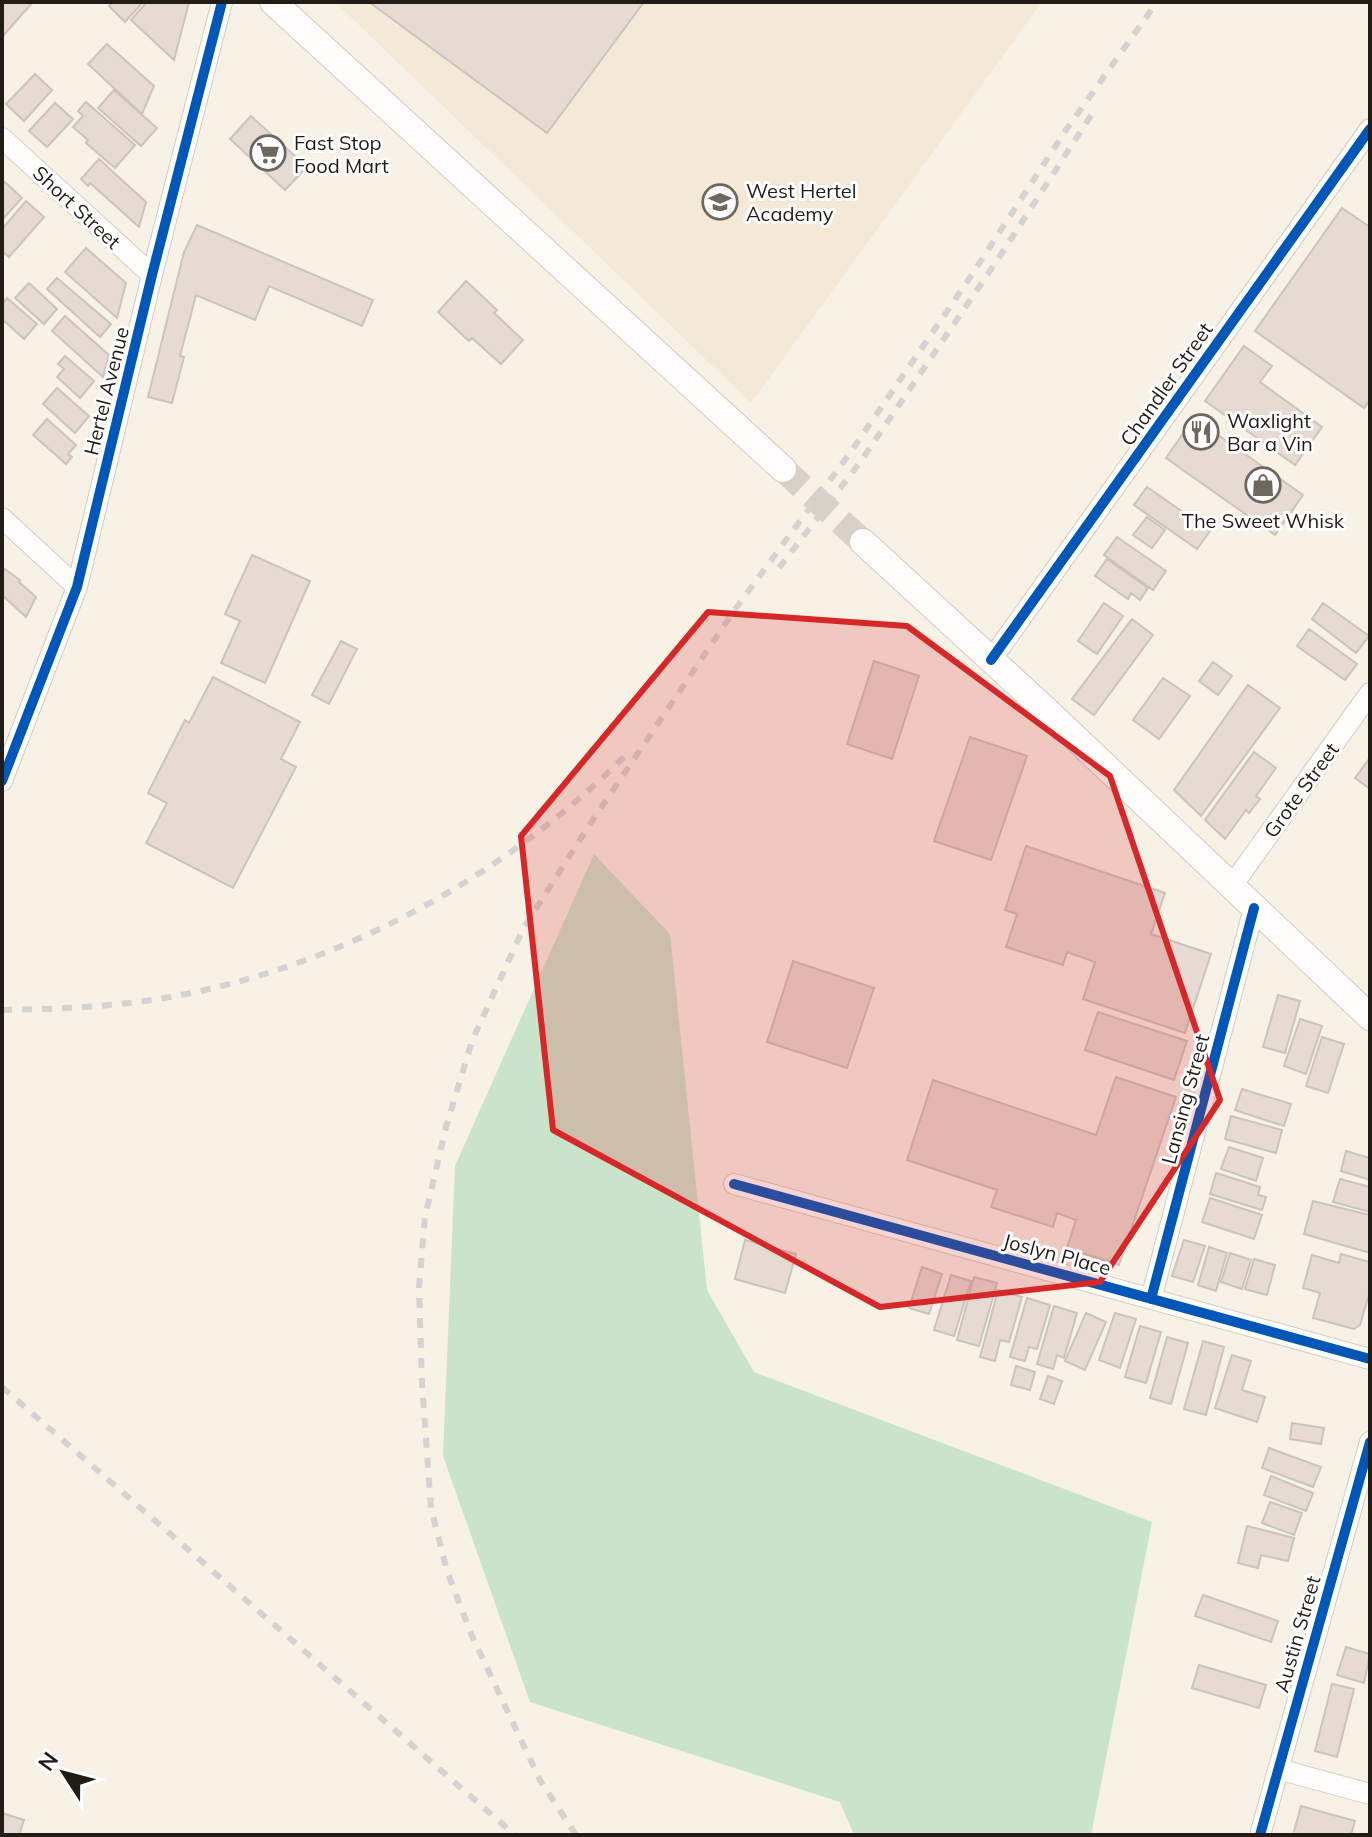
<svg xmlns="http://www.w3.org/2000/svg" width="1372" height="1837" font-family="Mulish,sans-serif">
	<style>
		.built { fill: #f4e9d6 }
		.green { fill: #cae4cb }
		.building { fill: #e7dad3; stroke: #cbc4be; stroke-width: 2 }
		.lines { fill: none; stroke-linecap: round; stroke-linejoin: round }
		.major-tunnel { stroke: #d7d1c7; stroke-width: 26; stroke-dasharray: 26 13; stroke-linecap: butt }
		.minor-casing { stroke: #d2cdc5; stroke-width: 22 }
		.major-casing { stroke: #d2cdc5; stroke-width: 28 }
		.minor { stroke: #fefdfb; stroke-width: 20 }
		.major { stroke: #fefdfb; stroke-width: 26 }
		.rail { stroke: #d5d3d1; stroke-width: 6; stroke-dasharray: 10 10; stroke-linecap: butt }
		.cycleway-casing { stroke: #fff; stroke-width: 15 }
		.cycleway { stroke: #0057b8; stroke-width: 10 }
		.marked { fill: #d62828; fill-opacity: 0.2; stroke: #d62828; stroke-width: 6; stroke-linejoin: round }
		.labels { text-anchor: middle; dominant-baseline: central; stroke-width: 6; stroke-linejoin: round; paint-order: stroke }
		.poi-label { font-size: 20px; fill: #211d16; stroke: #fff; text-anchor: start }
		.street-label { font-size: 20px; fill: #211d16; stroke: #fff }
	</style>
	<rect width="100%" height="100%" fill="#f7f1e6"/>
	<!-- built -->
	<path class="built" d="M335,2H1042L751,403Z"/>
	<!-- green -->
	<path class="green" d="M594,854L670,934L707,1290L754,1372L1152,1522L1091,1835H854L840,1802L530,1702L443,1456L455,1166Z"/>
	<!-- building -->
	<path class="building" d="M2,2H33L2,37Z
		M113,2H143L125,22L109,6Z
		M147,2H189L174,60L131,20Z
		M369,2H644L547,133Z
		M107,44L154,86L142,114L88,64Z
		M35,74L52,90L24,121L6,104Z
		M114,90L157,128L141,146L98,108Z
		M86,102L135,145L115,168L86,143L88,140L73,127L83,116L78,111Z
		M55,103L73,119L47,147L29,131Z
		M251,116L307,167L285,190L230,139Z
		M99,159L146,202L139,227L90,183L88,186L81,179Z
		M5,182L22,198L2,220V186Z
		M26,201L44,217L9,257L2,251V229Z
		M1342,208L1370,227V400L1364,408L1255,331Z
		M197,225L373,300L362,326L269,286L255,320L196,295L180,356L184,357L172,403L148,397L184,252Z
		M86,248L126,283L117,318L65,272Z
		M57,278L111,324L100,337L47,289Z
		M466,281L497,310L494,313L523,340L501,364L472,338L469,341L438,312Z
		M29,283L57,309L44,324L15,298Z
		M7,298L37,324L24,339L2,319V304Z
		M65,316L109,355L103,377L52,331Z
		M1244,346L1272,366L1260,382L1322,427L1295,465L1205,401Z
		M65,356L94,381L80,398L57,377L64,369L58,364Z
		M57,388L89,416L75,433L43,404Z
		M1194,418L1303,495L1275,535L1166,458Z
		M47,419L76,445L68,454L72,457L66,464L33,435Z
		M1147,487L1210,531L1197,549L1134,505Z
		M1147,517L1165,530L1152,548L1133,535Z
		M1117,537L1166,571L1153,590L1104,555Z
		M252,555L310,581L265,683L221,663L240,621L225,614Z
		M1107,559L1148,588L1140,600L1131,593L1128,599L1095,576Z
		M2,567L20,580L19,582L36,597L26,617L2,595Z
		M1104,603L1123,616L1097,654L1078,641Z
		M1323,603L1369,636L1356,653L1312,619Z
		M1132,619L1153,635L1094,715L1072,699Z
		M1309,629L1357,664L1345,680L1297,646Z
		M341,641L357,649L329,704L312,695Z
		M874,661L919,676L892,759L847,744Z
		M1213,662L1232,676L1218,695L1199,681Z
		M213,677L300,722L281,759L296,767L233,888L146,843L167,803L148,793L185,720L189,723Z
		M1163,678L1190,696L1159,739L1133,720Z
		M1248,685L1280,708L1201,816L1174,790Z
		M970,737L1027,756L991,860L934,841Z
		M1254,752L1276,768L1256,796L1260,799L1249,813L1246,810L1225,839L1205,820Z
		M1369,759L1370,760V789L1355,778Z
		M1026,846L1165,893L1151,934L1211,954L1185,1033L1083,999L1095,962L1067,952L1063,965L1006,947L1017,914L1005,910Z
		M793,961L874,988L847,1068L767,1042Z
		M1278,995L1300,1001L1285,1053L1263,1047Z
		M1098,1012L1187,1041L1174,1080L1085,1050Z
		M1300,1019L1322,1026L1306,1074L1284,1066Z
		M1322,1037L1344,1044L1328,1093L1306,1086Z
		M1116,1077L1176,1097L1119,1265L1067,1248L1076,1220L1057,1213L1053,1227L991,1207L997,1190L907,1160L933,1080L1096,1135Z
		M1242,1089L1291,1104L1284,1126L1235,1110Z
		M1231,1116L1282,1130L1276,1153L1225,1139Z
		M1229,1147L1263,1158L1256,1181L1221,1169Z
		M1346,1151L1370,1158V1180L1341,1171Z
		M1216,1173L1260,1187L1258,1195L1266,1197L1262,1210L1210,1194Z
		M1340,1179L1370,1187V1212L1333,1202Z
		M1210,1198L1262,1215L1254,1239L1202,1222Z
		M1313,1201L1370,1215V1253L1304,1234Z
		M745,1240L796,1254L785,1293L735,1279Z
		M1184,1240L1205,1246L1193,1282L1172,1276Z
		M1209,1247L1227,1253L1216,1291L1198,1285Z
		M1230,1253L1251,1260L1242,1289L1221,1282Z
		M1341,1254L1370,1262V1291L1360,1325L1354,1329L1313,1318L1320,1293L1303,1288L1312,1255L1339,1263Z
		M1254,1259L1275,1265L1267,1295L1245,1289Z
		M922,1267L942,1274L929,1314L909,1308Z
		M951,1275L971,1281L954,1336L934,1330Z
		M974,1277L997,1283L979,1346L957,1340Z
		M998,1290L1022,1297L1009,1342L1000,1340L995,1361L980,1357Z
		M1027,1298L1050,1305L1037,1349L1029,1347L1025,1361L1010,1357Z
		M1054,1306L1077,1313L1064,1358L1057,1355L1053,1369L1037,1364Z
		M1086,1313L1106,1322L1085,1370L1065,1361Z
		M1115,1313L1136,1319L1120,1368L1099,1360Z
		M1140,1326L1161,1332L1146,1383L1125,1377Z
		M1167,1337L1188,1343L1171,1404L1150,1398Z
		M1203,1341L1224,1347L1206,1415L1184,1409Z
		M1232,1355L1251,1361L1242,1390L1265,1397L1257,1422L1215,1408Z
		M1016,1366L1035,1372L1030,1390L1011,1385Z
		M1048,1376L1062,1381L1054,1404L1040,1399Z
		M1292,1423L1324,1428L1321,1444L1290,1439Z
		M1269,1448L1321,1467L1313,1487L1262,1468Z
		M1271,1476L1313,1493L1306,1511L1264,1495Z
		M1270,1502L1302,1513L1294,1535L1262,1523Z
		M1247,1526L1294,1538L1288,1561L1261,1555L1258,1568L1238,1563Z
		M1203,1595L1278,1621L1271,1642L1195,1616Z
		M1346,1647L1370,1654L1364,1683L1337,1675Z
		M1199,1665L1266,1685L1259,1708L1192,1688Z
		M1332,1684L1354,1689L1337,1757L1315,1751Z
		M1301,1806L1355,1821L1351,1835H1293Z
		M2,1813L24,1820L19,1835H2Z"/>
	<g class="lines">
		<!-- major-tunnel -->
		<path class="major-tunnel" d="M783,469L863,542"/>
		<defs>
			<path id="minor" d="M2,138L152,275
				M2,518L77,587
				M991,660L1370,129
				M2,781L77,587L152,275L222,2
				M1231,887L1370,693
				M734,1184L1370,1359
				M1151,1299L1254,908
				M1278,1769L1370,1794
				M1260,1835L1370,1442"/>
			<path id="major" d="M273,2L783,469
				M863,542L1047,711L1370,1017"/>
		</defs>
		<!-- minor casing -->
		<use href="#minor" class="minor-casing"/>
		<!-- major casing -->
		<use href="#major" class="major-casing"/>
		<!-- minor -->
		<use href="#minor" class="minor"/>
		<!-- major -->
		<use href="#major" class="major"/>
		<!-- rail -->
		<path class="rail" d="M779,568L861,461L998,259L1092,114
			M2,1010C67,1009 132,1006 196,992C358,957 512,870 628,753
			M2,1387L515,1835
			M576,1835L540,1780L472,1636L447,1571L431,1508L422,1383L419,1287L425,1217L446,1127L472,1041L523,929L588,827L736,608L850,453L969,279L1066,130L1157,2"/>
		<defs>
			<path id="cycleway" d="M991,660L1370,129
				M2,781L77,587L152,275L222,2
				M734,1184L1370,1359
				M1151,1299L1254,908
				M1260,1835L1370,1442"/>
		</defs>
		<!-- cycleway casing -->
		<use href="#cycleway" class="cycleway-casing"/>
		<!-- cycleway -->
		<use href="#cycleway" class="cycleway"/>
	</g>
	<!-- marked area -->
	<path class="marked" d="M708,612L907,626L1110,776L1220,1100L1100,1282L880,1307L553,1130L521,836Z"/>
	<!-- icons -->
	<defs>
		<symbol id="supermarket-ring" viewBox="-11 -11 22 22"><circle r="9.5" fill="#fff" stroke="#6c675f" stroke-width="1.5"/><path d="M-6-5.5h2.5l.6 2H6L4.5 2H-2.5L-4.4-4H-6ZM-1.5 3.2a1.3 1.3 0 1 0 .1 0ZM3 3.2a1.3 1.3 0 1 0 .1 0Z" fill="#6c675f"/></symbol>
		<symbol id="school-ring" viewBox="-11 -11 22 22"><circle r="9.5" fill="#fff" stroke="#6c675f" stroke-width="1.5"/><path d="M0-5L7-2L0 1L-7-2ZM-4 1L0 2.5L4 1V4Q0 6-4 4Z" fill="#6c675f"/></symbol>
		<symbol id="restaurant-ring" viewBox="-11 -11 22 22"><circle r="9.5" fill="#fff" stroke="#6c675f" stroke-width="1.5"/><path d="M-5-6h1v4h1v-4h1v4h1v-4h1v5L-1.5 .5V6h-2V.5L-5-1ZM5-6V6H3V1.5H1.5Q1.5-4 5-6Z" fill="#6c675f"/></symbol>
		<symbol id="shop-ring" viewBox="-11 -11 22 22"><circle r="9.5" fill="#fff" stroke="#6c675f" stroke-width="1.5"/><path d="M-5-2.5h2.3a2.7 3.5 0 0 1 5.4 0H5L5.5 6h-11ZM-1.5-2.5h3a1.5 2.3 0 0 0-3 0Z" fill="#6c675f"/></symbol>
	</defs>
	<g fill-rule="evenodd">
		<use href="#supermarket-ring" x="248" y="133" width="40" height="40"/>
		<use href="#school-ring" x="700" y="182" width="40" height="40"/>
		<use href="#restaurant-ring" x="1181" y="412" width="40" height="40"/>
		<use href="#shop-ring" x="1243" y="465" width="40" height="40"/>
	</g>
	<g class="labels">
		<!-- poi labels -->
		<g class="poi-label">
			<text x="294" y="142">Fast Stop<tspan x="294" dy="23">Food Mart</tspan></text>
			<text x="746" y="190">West Hertel<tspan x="746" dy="23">Academy</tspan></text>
			<text x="1227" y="420">Waxlight<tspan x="1227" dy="23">Bar a Vin</tspan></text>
			<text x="1263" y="520" text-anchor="middle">The Sweet Whisk</text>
		</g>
		<!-- street labels -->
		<g class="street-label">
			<text transform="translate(77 207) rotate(43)">Short Street</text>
			<text transform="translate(1166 384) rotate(-55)">Chandler Street</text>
			<text transform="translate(106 391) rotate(-76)">Hertel Avenue</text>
			<text transform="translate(1301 790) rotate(-54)">Grote Street</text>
			<text transform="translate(1185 1099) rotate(-75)">Lansing Street</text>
			<text transform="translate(1057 1254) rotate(15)">Joslyn Place</text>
			<text transform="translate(1297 1634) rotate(-74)">Austin Street</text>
		</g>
	</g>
	<!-- border -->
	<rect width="1372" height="1837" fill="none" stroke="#211d16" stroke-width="8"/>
	<!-- north arrow -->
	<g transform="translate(64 1773) rotate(306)" stroke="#ffffff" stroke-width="6" paint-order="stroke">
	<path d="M0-6L14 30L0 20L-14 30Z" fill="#211d16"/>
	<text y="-12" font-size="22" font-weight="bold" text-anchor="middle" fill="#211d16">N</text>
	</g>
</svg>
